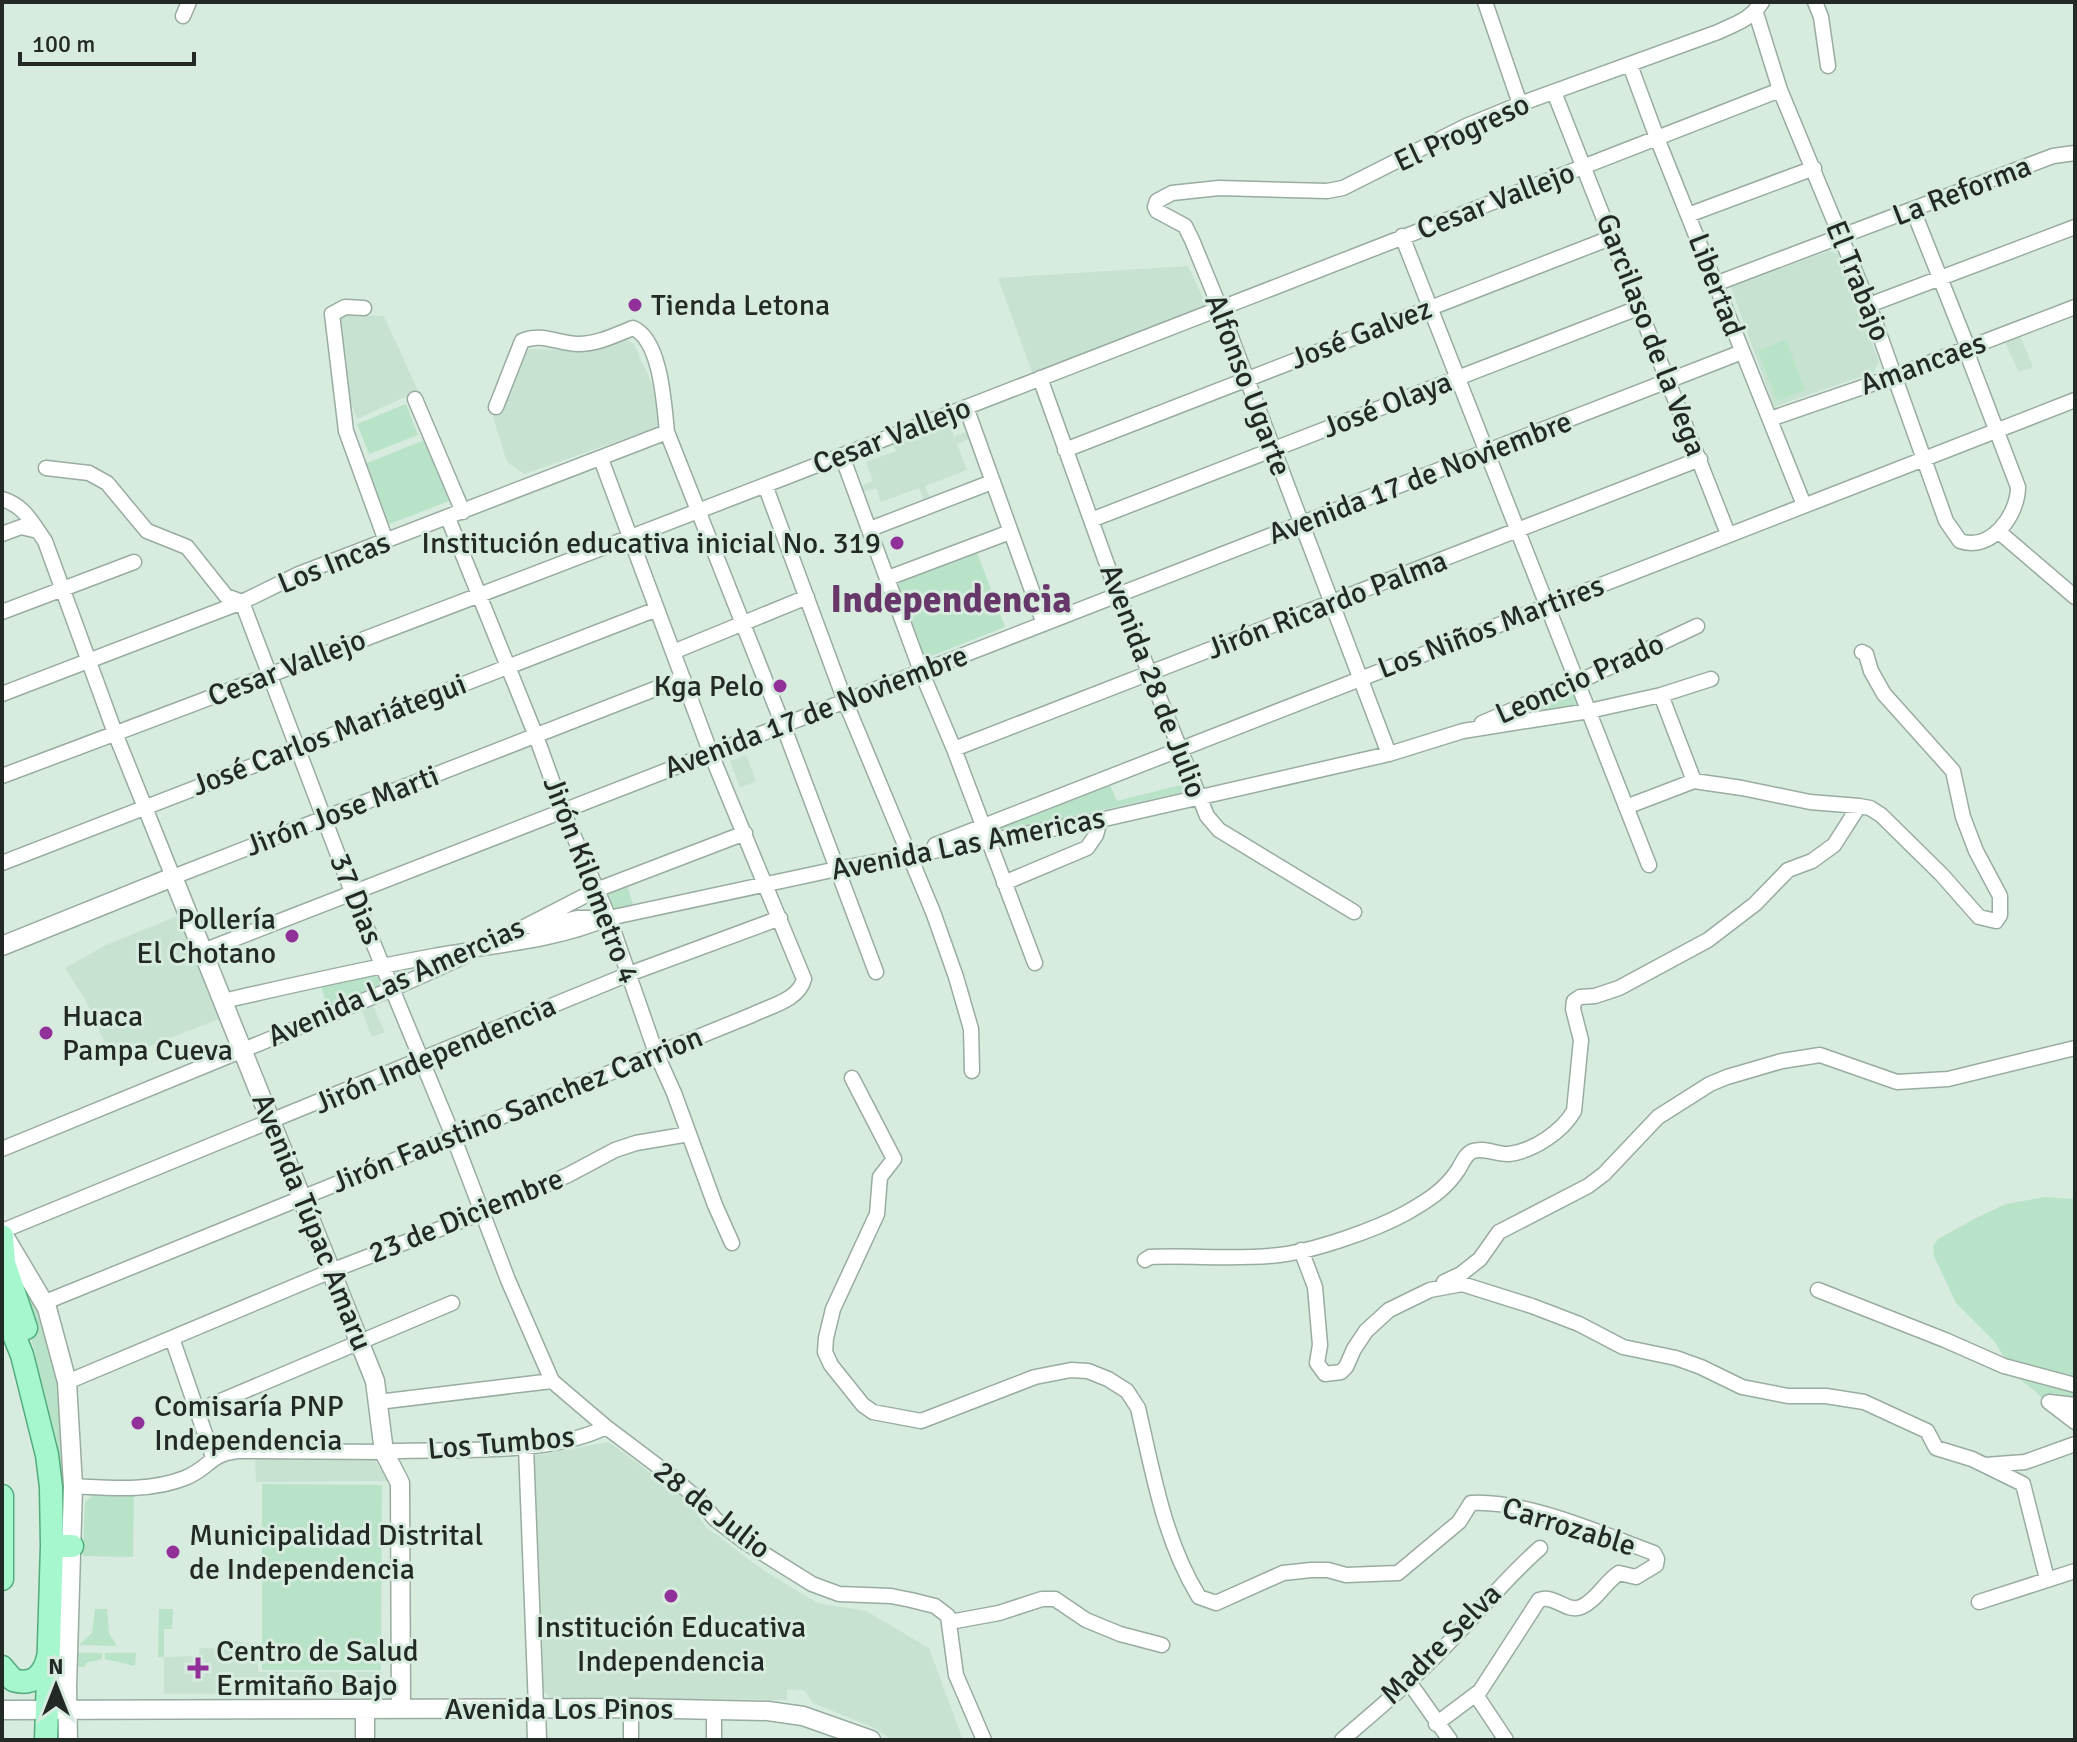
<svg xmlns="http://www.w3.org/2000/svg" width="2077" height="1742" font-family="Signika,sans-serif">
	<style>
		.built { fill: #c7e2d1 }
		.green { fill: #b9e3c9 }
		.lines { fill: none; stroke-linecap: round; stroke-linejoin: round }
		.minor-casing { stroke: #99aca0; stroke-width: 17 }
		.tertiary-casing { stroke: #99aca0; stroke-width: 21 }
		.primary-casing { stroke: #52ac7d; stroke-width: 25 }
		.minor { stroke: #fff; stroke-width: 14 }
		.tertiary { stroke: #fff; stroke-width: 18 }
		.primary { stroke: #a6f7ce; stroke-width: 22 }
		.poi-dot { fill: #913098; stroke: #d7ebdf; stroke-width: 3 }
		.labels { text-anchor: middle; dominant-baseline: central; stroke-width: 6; stroke-linejoin: round; paint-order: stroke }
		.street-label { font-size: 30px; fill: #232a25; stroke: #d7ebdf }
		.poi-label { font-size: 30px; fill: #232a25; stroke: #d7ebdf; text-anchor: start }
		.district-label { font-size: 38px; font-weight: bold; fill: #67376a; stroke: #d7ebdf }
	</style>
	<rect width="100%" height="100%" fill="#d7ebdf"/>
	<!-- built -->
	<path class="built" d="M1829,251L1838,254L1879,362L1874,372L1774,407L1731,287Z
		M1188,266L1208,309L1033,375L998,278Z
		M337,315L384,316L418,391L357,419L344,386Z
		M2019,333L2033,367L2019,372L2003,338Z
		M626,340L634,344L653,387L661,421L655,428L524,474L507,462L493,417L501,407L520,352L532,349L593,351Z
		M948,420L954,436L966,432L969,439L957,444L967,470L925,486L930,498L924,500L919,488L881,502L876,488L862,492L860,487L873,481L866,462L896,451L892,441Z
		M746,755L756,781L740,788L730,761Z
		M180,915L221,1018L113,1061L87,1003L65,968L106,945Z
		M372,1004L385,1032L372,1037L361,1009Z
		M609,1442L688,1501L706,1527L763,1570L818,1603L866,1611L929,1648L963,1740H893L872,1727L813,1703L805,1691L787,1689V1700L550,1698L541,1689L533,1456Z
		M373,1457L388,1481L256,1482L255,1459Z
		M231,1640L258,1645V1672H382V1693H289L288,1678H233L232,1694H164V1657L199,1656L200,1648L231,1649Z"/>
	<!-- green -->
	<path class="green" d="M1786,339L1805,390L1777,401L1758,351Z
		M406,404L418,435L369,454L357,424Z
		M427,439L449,501L387,525L362,465Z
		M975,547L1005,627L929,657L922,654L898,588L903,575Z
		M1576,685L1588,711L1473,728Z
		M1108,780L1117,801L1185,784L1189,791L988,835L985,827Z
		M626,883L633,904L608,912L601,895Z
		M376,973L383,990L328,1013L321,985Z
		M2045,1197L2075,1199V1434L2036,1392L2017,1377L1994,1341L1956,1303L1934,1256L1933,1246L1938,1239L1978,1217L2006,1204Z
		M2,1249L45,1310L56,1345L71,1517L58,1542L35,1352Z
		M262,1484L382,1485L381,1670H262Z
		M94,1494H134L133,1557L83,1556L85,1502Z
		M95,1609H107L109,1633L117,1646L79,1645L92,1633Z
		M159,1609H173L172,1629H164V1657H158Z
		M77,1653H102V1659L86,1663L85,1667H77Z
		M105,1653H136L135,1666L105,1659Z"/>
	<g class="lines">
		<defs>
			<path id="minor" d="M1485,2L1520,104
				M1815,2L1821,17L1828,66
				M1756,13L1780,90L1869,305L1946,521L1960,541C1991,552 2018,515 2018,487L1970,361L1968,348L1913,210
				M183,16L189,2
				M1630,65L1657,138L1804,505
				M1554,92L1728,534
				M1688,215L1814,168
				M1402,236L1649,865
				M1715,284L2053,156L2075,153
				M1869,305L2075,227
				M364,308L345,307L332,314L346,431L386,541
				M1040,378L1118,595L1207,816L1219,830L1354,912
				M415,399L463,512
				M496,407L522,341C541,332 559,344 578,344C598,344 615,335 633,328C661,340 664,404 667,432L783,725L876,972
				M966,407L1044,624
				M1770,419L1895,376L2075,307
				M1065,450L1613,237
				M842,456L921,671L954,749L1035,963
				M46,468L89,473L107,483L147,531L187,547L226,596L242,602L352,892L453,1136L508,1280L552,1381L606,1427L671,1476L701,1502L715,1519L745,1542L812,1584L839,1594L891,1596L911,1600L935,1606L948,1616L956,1675L984,1740
				M765,485L845,701L933,912L956,977L971,1029L972,1071
				M2,499C25,506 32,523 45,541L115,733L173,877L683,678
				M448,518L536,736L563,811L609,918L656,1053L674,1093L715,1205L732,1243
				M1091,520L1638,308
				M870,529L992,482
				M1998,531L2075,597
				M2,534L21,527L38,531
				M888,578L1010,532
				M2,612L134,562
				M673,652L807,597
				M2,694L242,602L299,574L667,432
				M1661,695L1694,781
				M1482,723L1578,682L1697,626
				M954,749L1700,459
				M1389,754L1220,308L1192,240L1185,226L1157,211L1155,207L1157,201L1172,193L1219,188L1327,191L1343,188L1466,126L1520,104L1718,32C1737,23 1750,20 1762,2
				M2,776C597,553 1188,321 1780,90
				M1626,807L1694,781L1742,788L1810,802L1859,806L1870,808L1881,815L1942,875L1979,917L1996,921L2000,915V896L1976,851L1963,817L1953,771L1884,694L1871,671L1866,654L1862,652
				M935,845L2075,400
				M2,863L657,609
				M1004,883L1087,848L1096,835L1100,820
				M534,928L577,918H600
				M493,943L596,890L745,833
				M203,951L1742,352
				M223,1001C293,985 363,969 434,956C493,945 553,942 609,918L837,869L1100,820L1389,754L1463,731L1589,711L1661,695L1711,679
				M852,1078L894,1159L880,1177L877,1214L833,1309L826,1338L825,1352L831,1365L863,1405L873,1412L921,1421L1035,1377L1071,1370L1088,1371L1108,1379L1127,1391L1138,1408C1153,1473 1164,1540 1199,1597L1216,1603L1283,1573L1311,1570H1328L1346,1575L1398,1573L1459,1522L1471,1503C1527,1500 1602,1534 1654,1553L1657,1559L1656,1565L1636,1577L1619,1573C1605,1582 1596,1601 1581,1607C1566,1613 1555,1594 1539,1600L1480,1691L1436,1724
				M2,1149L392,989L463,957
				M2,1231L629,974L780,918
				M1301,1250L1315,1287L1320,1345L1317,1363L1325,1374L1341,1372L1346,1367L1354,1349L1366,1331L1389,1310L1430,1290L1462,1284L1532,1306L1579,1324L1623,1347L1676,1358L1701,1367L1742,1387L1788,1396H1826L1864,1402L1927,1431L1936,1448L1972,1459L2023,1484L2047,1579
				M1145,1260L1150,1257C1192,1255 1236,1260 1279,1255C1314,1251 1375,1230 1406,1213C1427,1201 1445,1190 1458,1170C1462,1164 1465,1154 1473,1151C1484,1147 1498,1155 1509,1154C1533,1151 1562,1132 1574,1111L1581,1040L1573,1009L1574,1001L1580,997L1595,996L1619,988L1708,940L1755,904L1788,870L1812,861L1834,845L1859,806
				M1444,1282L1461,1274L1480,1259L1499,1232L1588,1186L1604,1174L1658,1117L1710,1084L1727,1077L1782,1061L1820,1055L1897,1082L1948,1079L2075,1048
				M1818,1290L1945,1340L2004,1366L2075,1385
				M43,1303L752,1015C770,1006 799,1000 804,979L711,754L601,459
				M172,1338L213,1457
				M67,1382L331,1271L481,1213L568,1175L615,1150L636,1143L689,1134
				M378,1402L552,1381
				M2075,1405L2049,1402L2075,1422
				M197,1411L452,1303
				M526,1447L536,1708
				M394,1451C457,1449 551,1455 606,1427
				M1985,1465L2025,1462L2075,1444
				M73,1486C111,1488 149,1492 185,1478C210,1468 209,1454 238,1451L384,1452
				M1979,1602L2075,1571
				M950,1622L999,1613L1042,1599H1055L1086,1620L1120,1634L1162,1645
				M1409,1682L1450,1740
				M1476,1695L1506,1740
				M631,1708V1740
				M714,1710V1740
				M1342,1740C1380,1707 1419,1675 1453,1638C1482,1608 1508,1576 1540,1548"/>
			<path id="tertiary" d="M2,946L173,877L375,1381L384,1452L400,1483L401,1709
				M3,1234L47,1308L67,1382L73,1486L67,1688L68,1740
				M536,1708L537,1740
				M2,1710L631,1708L768,1711L803,1716L871,1740
				M365,1710V1740"/>
			<path id="primary" d="M2,1236L4,1263L26,1328
				M2,1305L22,1355L47,1455L51,1487L52,1546L46,1740
				M2,1496V1579
				M52,1546H72
				M2,1667L13,1680C33,1686 44,1675 48,1657"/>
		</defs>
		<!-- minor casing -->
		<use href="#minor" class="minor-casing"/>
		<!-- tertiary casing -->
		<use href="#tertiary" class="tertiary-casing"/>
		<!-- primary casing -->
		<use href="#primary" class="primary-casing"/>
		<!-- minor -->
		<use href="#minor" class="minor"/>
		<!-- tertiary -->
		<use href="#tertiary" class="tertiary"/>
		<!-- primary -->
		<use href="#primary" class="primary"/>
	</g>
	<!-- markers -->
	<g class="poi-dot">
		<circle cx="635" cy="305" r="8"/>
		<circle cx="897" cy="543" r="8"/>
		<circle cx="780" cy="686" r="8"/>
		<circle cx="292" cy="936" r="8"/>
		<circle cx="46" cy="1033" r="8"/>
		<circle cx="138" cy="1423" r="8"/>
		<circle cx="173" cy="1552" r="8"/>
		<circle cx="671" cy="1596" r="8"/>
		<path d="M194 1656h8v8h8v8h-8v8h-8v-8h-8v-8h8z"/>
	</g>
	<g class="labels">
		<!-- street labels -->
		<g class="street-label">
			<text transform="translate(1462 133) rotate(-25)">El Progreso</text>
			<text transform="translate(1962 191) rotate(-21)">La Reforma</text>
			<text transform="translate(1496 201) rotate(-21)">Cesar Vallejo</text>
			<text transform="translate(1858 281) rotate(68)">El Trabajo</text>
			<text transform="translate(1716 285) rotate(69)">Libertad</text>
			<text transform="translate(1361 334) rotate(-21)">José Galvez</text>
			<text transform="translate(1651 335) rotate(69)">Garcilaso de la Vega</text>
			<text transform="translate(1923 364) rotate(-20)">Amancaes</text>
			<text transform="translate(1248 385) rotate(69)">Alfonso Ugarte</text>
			<text transform="translate(1387 405) rotate(-21)">José Olaya</text>
			<text transform="translate(892 436) rotate(-21)">Cesar Vallejo</text>
			<text transform="translate(1420 478) rotate(-21)">Avenida 17 de Noviembre</text>
			<text transform="translate(334 563) rotate(-22)">Los Incas</text>
			<text transform="translate(1327 605) rotate(-21)">Jirón Ricardo Palma</text>
			<text transform="translate(1491 627) rotate(-21)">Los Niños Martires</text>
			<text transform="translate(287 668) rotate(-21)">Cesar Vallejo</text>
			<text transform="translate(1580 679) rotate(-24)">Leoncio Prado</text>
			<text transform="translate(1153 681) rotate(69)">Avenida 28 de Julio</text>
			<text transform="translate(816 712) rotate(-21)">Avenida 17 de Noviembre</text>
			<text transform="translate(329 735) rotate(-21)">José Carlos Mariátegui</text>
			<text transform="translate(342 811) rotate(-21)">Jirón Jose Marti</text>
			<text transform="translate(968 844) rotate(-11)">Avenida Las Americas</text>
			<text transform="translate(591 880) rotate(69)">Jirón Kilometro 4</text>
			<text transform="translate(356 899) rotate(68)">37 Dias</text>
			<text transform="translate(396 982) rotate(-24)">Avenida Las Amercias</text>
			<text transform="translate(435 1055) rotate(-23)">Jirón Independencia</text>
			<text transform="translate(517 1110) rotate(-22)">Jirón Faustino Sanchez Carrion</text>
			<text transform="translate(466 1216) rotate(-22)">23 de Diciembre</text>
			<text transform="translate(312 1222) rotate(68)">Avenida Túpac Amaru</text>
			<text transform="translate(501 1443) rotate(-5)">Los Tumbos</text>
			<text transform="translate(712 1510) rotate(38)">28 de Julio</text>
			<text transform="translate(1569 1527) rotate(17)">Carrozable</text>
			<text transform="translate(1441 1644) rotate(-45)">Madre Selva</text>
			<text x="559" y="1709">Avenida Los Pinos</text>
		</g>
		<!-- poi labels -->
		<g class="poi-label">
			<text x="651" y="305">Tienda Letona</text>
			<text x="881" y="543" text-anchor="end">Institución educativa inicial No. 319</text>
			<text x="764" y="686" text-anchor="end">Kga Pelo</text>
			<text x="276" y="919" text-anchor="end">Pollería<tspan x="276" dy="34">El Chotano</tspan></text>
			<text x="62" y="1016">Huaca<tspan x="62" dy="34">Pampa Cueva</tspan></text>
			<text x="154" y="1406">Comisaría PNP<tspan x="154" dy="34">Independencia</tspan></text>
			<text x="189" y="1535">Municipalidad Distrital<tspan x="189" dy="34">de Independencia</tspan></text>
			<text x="671" y="1627" text-anchor="middle">Institución Educativa<tspan x="671" dy="34">Independencia</tspan></text>
			<text x="216" y="1651">Centro de Salud<tspan x="216" dy="34">Ermitaño Bajo</tspan></text>
		</g>
		<!-- district labels -->
		<g class="district-label">
			<text x="951" y="599">Independencia</text>
		</g>
	</g>
	<!-- border -->
	<rect width="2077" height="1742" fill="none" stroke="#232a25" stroke-width="8"/>
	<!-- north arrow -->
	<g transform="translate(56 1686)" stroke="#d7ebdf" stroke-width="6" paint-order="stroke">
	<path d="M0-6L14 30L0 20L-14 30Z" fill="#232a25"/>
	<text y="-12" font-size="22" font-weight="bold" text-anchor="middle" fill="#232a25">N</text>
	</g>
	<!-- scale -->
	<path d="M20 52v12h174v-12" fill="none" stroke="#232a25" stroke-width="4"/>
	<text x="32" y="52" font-size="24" fill="#232a25" stroke="#d7ebdf" stroke-width="6" paint-order="stroke">100 m</text>
</svg>
